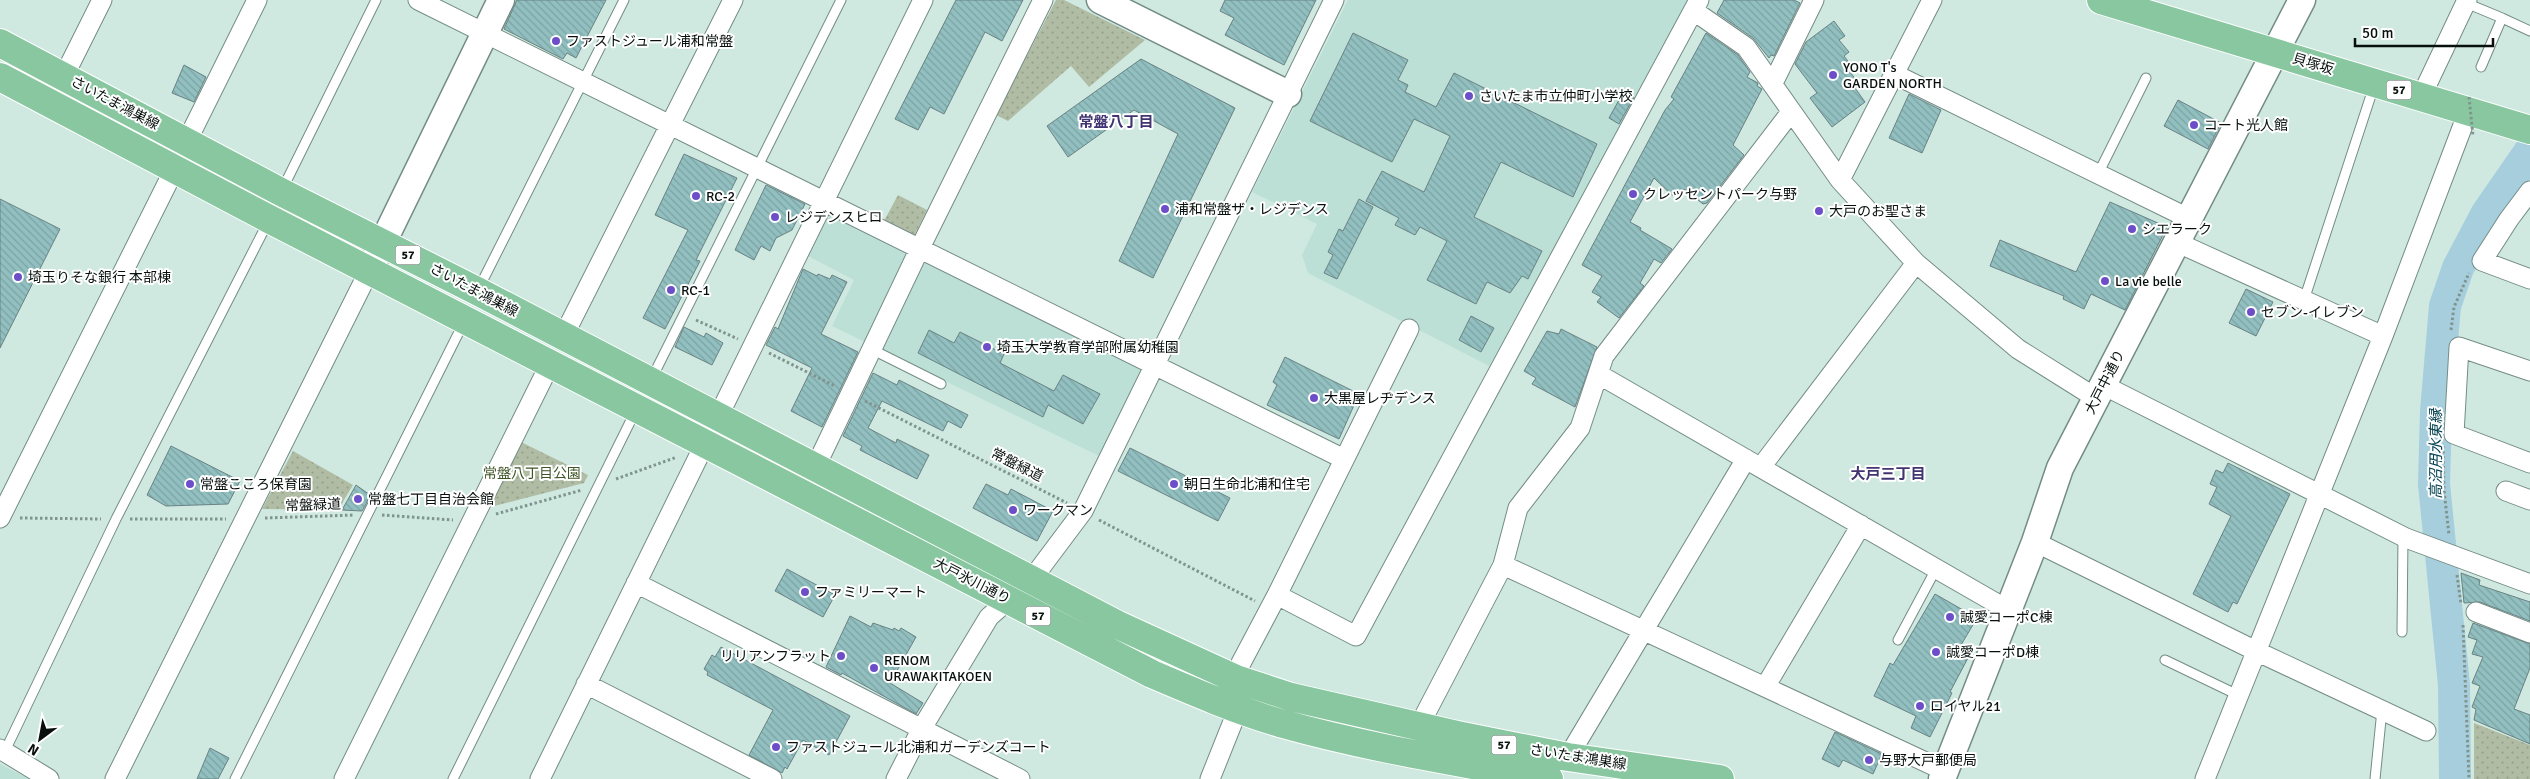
<svg xmlns="http://www.w3.org/2000/svg" width="2530" height="779" font-family="Signika,'Noto Sans JP',sans-serif">
	<style>
		.built { fill: #bde0d6 }
		.grass { fill: url(#grass-dots) }
		.lines { fill: none; stroke-linecap: round; stroke-linejoin: round }
		.river { stroke: #a6cedd; stroke-width: 32 }
		.building { fill: url(#building-back-hatch); stroke: #698283 }
		.lane-casing { stroke: #748c85; stroke-width: 11 }
		.street-casing { stroke: #748c85; stroke-width: 21 }
		.secondary-casing { stroke: #748c85; stroke-width: 29 }
		.primary-casing { stroke: #fff; stroke-width: 30 }
		.path { stroke: #80948e; stroke-width: 3; stroke-dasharray: 2.5 2.5; stroke-linecap: butt }
		.lane { stroke: #fff; stroke-width: 9 }
		.street { stroke: #fff; stroke-width: 19 }
		.secondary { stroke: #fff; stroke-width: 26 }
		.primary { stroke: #89c7a1; stroke-width: 28 }
		.path-bridge { stroke: #80948e; stroke-width: 3; stroke-dasharray: 2.5 2.5; stroke-linecap: butt }
		.poi-dot { fill: #6c4fc8; stroke: #fff; stroke-width: 2 }
		.labels { text-anchor: middle; dominant-baseline: central; stroke-width: 4; stroke-linejoin: round; paint-order: stroke }
		.shield { fill: #fff; stroke: #515856; stroke-width: 1 }
		.shield-label { font-size: 12px; font-weight: bold; fill: #07100d }
		.poi-label { font-size: 14px; fill: #07100d; stroke: #fff; text-anchor: start }
		.street-label { font-size: 14px; fill: #07100d; stroke: #fff }
		.park-label { font-size: 14px; fill: #3e5525; stroke: #fff }
		.neighbourhood-label { font-size: 15px; font-weight: bold; fill: #403471; stroke: #fff }
		.water-label { font-size: 15px; font-style: italic; fill: #054252; stroke: #fff }
	</style>
	<defs>
		<pattern id="grass-dots" width="8" height="8" patternUnits="userSpaceOnUse" patternTransform="scale(1.25)"><rect width="8" height="8" fill="#b0bda4"/><path d="M2 2h.1M6 6h.1" fill="none" stroke="#96a18c" stroke-width="1.8" stroke-linecap="round"/></pattern>
		<pattern id="building-back-hatch" width="6" height="6" patternUnits="userSpaceOnUse" patternTransform="scale(1.25)"><rect width="6" height="6" fill="#92bfc0"/><path d="M-1 5l2 2M0 0l6 6M5-1l2 2" fill="none" stroke="#7ca3a4"/></pattern>
	</defs>
	<rect width="100%" height="100%" fill="#cfe9e1"/>
	<!-- built -->
	<path class="built" d="M1348,0H1690L1493,368L1308,273L1302,255L1317,224L1252,192Z
		M829,214L1142,368L1099,456L832,326L854,280L808,256Z
		M0,764L29,779H0Z"/>
	<!-- grass -->
	<path class="grass" d="M1056,0H1064L1145,40L1089,87L1071,66L1008,121L996,115Z
		M898,195L927,210L914,236L884,221Z
		M521,442L588,475L584,483L490,507Z
		M293,451L353,485L338,510L262,509Z
		M2474,723L2530,745V779H2474Z"/>
	<g class="lines">
		<!-- river -->
		<path class="river" d="M2455,779L2454,685L2434,484L2436,411L2445,306L2458,268L2487,213L2530,151"/>
	</g>
	<!-- building -->
	<path class="building" d="M517,0H606L576,58L567,53L563,59L504,29Z
		M956,0H1023L1002,41L985,32L944,114L930,107L918,130L895,119Z
		M1225,0H1316L1284,65L1225,35L1234,18L1220,11Z
		M1724,0H1794L1800,3L1774,56L1771,55L1769,58L1753,38L1717,13Z
		M1834,21L1845,36L1839,40L1849,52L1844,56L1854,69L1850,72L1860,85L1855,88L1865,102L1832,127L1810,98L1817,93L1795,64L1806,42Z
		M1353,33L1408,60L1398,80L1408,85L1405,92L1436,107L1454,73L1597,144L1573,197L1501,162L1474,217L1542,251L1528,279L1522,276L1510,293L1487,282L1476,304L1427,280L1447,241L1420,227L1415,235L1395,225L1399,218L1366,201L1382,171L1424,192L1450,136L1414,119L1392,162L1310,121Z
		M1706,33L1738,55L1750,72L1747,77L1758,83L1757,86L1762,89L1733,145L1744,155L1707,203L1703,204L1684,189L1675,198L1654,178L1630,222L1641,228L1640,230L1672,249L1661,263L1654,259L1640,283L1644,286L1619,318L1597,302L1601,297L1592,292L1602,276L1582,265L1665,110L1674,99L1671,97Z
		M1141,59L1235,108L1153,278L1119,261L1178,134L1134,110L1068,157L1047,126Z
		M184,65L206,77L194,102L172,93Z
		M1624,91L1634,97L1619,124L1609,118Z
		M1909,94L1941,110L1922,153L1889,138Z
		M2178,100L2221,123L2208,149L2164,126Z
		M684,154L737,178L696,260L700,261L665,329L643,318L688,230L655,215Z
		M766,185L805,204L792,230L776,238L770,251L761,246L754,260L735,250Z
		M0,199L60,229L0,348Z
		M1359,199L1373,207L1337,279L1324,273L1333,255L1328,252L1339,229L1343,231Z
		M2110,202L2167,227L2125,310L2091,294L2084,309L2063,299L2064,296L1990,266L2000,240L2076,272Z
		M803,269L817,276L818,274L830,279L832,275L847,282L821,334L858,352L822,427L791,411L812,368L766,345L775,327L778,329Z
		M2246,289L2273,302L2256,336L2229,323Z
		M1471,316L1494,328L1481,352L1459,340Z
		M684,327L704,337L706,333L723,343L712,365L675,347Z
		M1561,329L1597,347L1575,407L1532,384L1536,378L1524,371L1547,331L1559,334Z
		M929,330L954,343L960,332L1004,354L1000,363L1054,391L1063,375L1100,394L1083,424L1048,405L1043,417L918,353Z
		M1285,357L1359,394L1339,439L1267,405L1277,385L1273,382Z
		M873,373L897,385L899,380L968,415L961,428L948,421L943,431L882,401L868,428L896,443L897,439L929,455L917,479L860,450L862,446L843,436Z
		M171,446L240,481L228,504L166,506L147,495Z
		M1130,448L1230,498L1218,521L1118,471Z
		M2228,463L2290,494L2237,604L2233,602L2228,612L2193,594L2231,516L2209,504L2217,487L2210,484L2216,470L2223,473Z
		M986,484L1008,495L1011,489L1053,511L1037,541L973,508Z
		M356,485L370,495L365,506L362,511L342,510Z
		M787,569L835,595L823,617L775,591Z
		M2461,573L2480,580L2479,585L2530,602V621L2480,602L2464,603Z
		M1935,594L1977,618L1958,650L1969,656L1950,692L1952,693L1930,737L1911,728L1916,716L1874,696L1890,663L1893,665Z
		M850,616L871,627L873,623L893,630L894,628L899,631L901,628L916,637L890,683L923,703L916,714L842,673L841,675L826,667Z
		M2473,623L2530,644V668L2514,709L2530,715V744L2474,720L2476,709L2472,707L2480,686L2472,683L2483,657L2472,654L2477,640L2468,637Z
		M721,647L850,716L829,755L803,740L787,769L785,767L782,773L749,755L773,710L707,675L708,672L704,669L712,655L715,657Z
		M1835,732L1882,754L1873,774L1843,760L1839,767L1822,759Z
		M210,748L229,758L218,779H197Z"/>
	<g class="lines">
		<defs>
			<path id="lane" d="M2466,3L2502,18L2481,67
				M2502,18L2530,31
				M2098,174L2146,78
				M282,190L376,0
				M479,288L624,0
				M2304,300L2374,86
				M873,350L941,384
				M652,378L841,0
				M2402,632L2403,536
				M1898,640L1936,569
				M2165,660L2238,695
				M5,751L116,519L268,222
				M235,779L464,322
				M453,779L635,412
				M2375,779L2382,710"/>
			<path id="street" d="M418,0L1344,459
				M1694,11L1746,47L1840,180L1916,263L2018,349L2096,398
				M1894,74L2188,218
				M64,76L102,0
				M1773,83L1814,0
				M2421,97L2467,0
				M187,141L257,0
				M1840,180L1932,0
				M2530,191L2509,219L2482,261L2530,279
				M2176,242L2383,336
				M1409,329L1277,595L1356,636L1699,0
				M563,337L733,0
				M2530,371L2459,347L2454,434L2530,463
				M1598,374L2008,610
				M2103,385L2406,538L2530,584
				M1761,467L1916,263
				M815,468L920,248L1043,0
				M2506,491L2530,500
				M0,518L175,168
				M2035,542L2256,651L2426,731
				M1503,565L1945,771
				M636,583L1020,779
				M2476,612L2530,633
				M1236,679L1241,663L1277,595
				M586,684L772,779
				M1765,687L1861,525
				M1419,726L1503,565L1518,508L1580,428L1604,356L1791,112
				M0,749L49,779
				M1568,757L1746,459
				M115,779L369,271
				M344,779L550,364
				M540,779L923,0
				M896,779L922,728L989,617L1032,579L1083,511L1334,0
				M1210,779L1238,709
				M2205,779L2383,336L2468,112"/>
			<path id="secondary" d="M1100,0L1288,94
				M369,271L501,0
				M1942,779L2035,542L2060,468L2302,0"/>
			<path id="primary" d="M2101,0L2530,130
				M0,43L281,192L477,291L1118,625L1236,679L1291,697L1457,735L1568,757L1720,779
				M0,77L269,219L1152,674C1194,692 1236,710 1280,723C1368,748 1459,762 1549,779"/>
		</defs>
		<!-- lane casing -->
		<use href="#lane" class="lane-casing"/>
		<!-- street casing -->
		<use href="#street" class="street-casing"/>
		<!-- secondary casing -->
		<use href="#secondary" class="secondary-casing"/>
		<!-- primary casing -->
		<use href="#primary" class="primary-casing"/>
		<!-- path -->
		<path class="path" d="M696,320L738,339
			M2451,330L2454,307L2469,273
			M769,353L835,386
			M865,401L1067,503
			M2443,446L2444,490L2449,535
			M616,479L677,457
			M496,514L582,490
			M382,515L453,520
			M20,518L101,519
			M265,518L354,515
			M130,519H226
			M1099,520L1255,601
			M2457,575L2461,604
			M2463,625L2469,779"/>
		<!-- lane -->
		<use href="#lane" class="lane"/>
		<!-- street -->
		<use href="#street" class="street"/>
		<!-- secondary -->
		<use href="#secondary" class="secondary"/>
		<!-- primary -->
		<use href="#primary" class="primary"/>
		<!-- path-bridge -->
		<path class="path-bridge" d="M2469,97L2473,136"/>
	</g>
	<!-- markers -->
	<g class="poi-dot">
		<circle cx="556" cy="41" r="5"/>
		<circle cx="1833" cy="75" r="5"/>
		<circle cx="1469" cy="96" r="5"/>
		<circle cx="2194" cy="125" r="5"/>
		<circle cx="1633" cy="194" r="5"/>
		<circle cx="696" cy="196" r="5"/>
		<circle cx="1165" cy="209" r="5"/>
		<circle cx="1819" cy="211" r="5"/>
		<circle cx="775" cy="217" r="5"/>
		<circle cx="2132" cy="229" r="5"/>
		<circle cx="18" cy="277" r="5"/>
		<circle cx="2105" cy="281" r="5"/>
		<circle cx="671" cy="290" r="5"/>
		<circle cx="2251" cy="312" r="5"/>
		<circle cx="987" cy="347" r="5"/>
		<circle cx="1314" cy="398" r="5"/>
		<circle cx="190" cy="484" r="5"/>
		<circle cx="1174" cy="484" r="5"/>
		<circle cx="358" cy="499" r="5"/>
		<circle cx="1013" cy="510" r="5"/>
		<circle cx="805" cy="592" r="5"/>
		<circle cx="1950" cy="617" r="5"/>
		<circle cx="1936" cy="652" r="5"/>
		<circle cx="841" cy="656" r="5"/>
		<circle cx="874" cy="668" r="5"/>
		<circle cx="1920" cy="706" r="5"/>
		<circle cx="776" cy="747" r="5"/>
		<circle cx="1869" cy="760" r="5"/>
	</g>
	<g class="labels">
		<!-- shield labels -->
		<g class="shield">
			<rect x="2386.5" y="80.5" width="25" height="19" rx="4"/>
			<rect x="395.5" y="245.5" width="25" height="19" rx="4"/>
			<rect x="1025.5" y="606.5" width="25" height="19" rx="4"/>
			<rect x="1491.5" y="735.5" width="25" height="19" rx="4"/>
		</g>
		<g class="shield-label">
			<text x="2399" y="90">57</text>
			<text x="408" y="255">57</text>
			<text x="1038" y="616">57</text>
			<text x="1504" y="745">57</text>
		</g>
		<!-- poi labels -->
		<g class="poi-label">
			<text x="566" y="41">ファストジュール浦和常盤</text>
			<text x="1843" y="67">YONO T's<tspan x="1843" dy="16">GARDEN NORTH</tspan></text>
			<text x="1479" y="96">さいたま市立仲町小学校</text>
			<text x="2204" y="125">コート光人館</text>
			<text x="1643" y="194">クレッセントパーク与野</text>
			<text x="706" y="196">RC-2</text>
			<text x="1175" y="209">浦和常盤ザ・レジデンス</text>
			<text x="1829" y="211">大戸のお聖さま</text>
			<text x="785" y="217">レジデンスヒロ</text>
			<text x="2142" y="229">シエラーク</text>
			<text x="28" y="277">埼玉りそな銀行 本部棟</text>
			<text x="2115" y="281">La vie belle</text>
			<text x="681" y="290">RC-1</text>
			<text x="2261" y="312">セブン-イレブン</text>
			<text x="997" y="347">埼玉大学教育学部附属幼稚園</text>
			<text x="1324" y="398">大黒屋レヂデンス</text>
			<text x="200" y="484">常盤こころ保育園</text>
			<text x="1184" y="484">朝日生命北浦和住宅</text>
			<text x="368" y="499">常盤七丁目自治会館</text>
			<text x="1023" y="510">ワークマン</text>
			<text x="815" y="592">ファミリーマート</text>
			<text x="1960" y="617">誠愛コーポC棟</text>
			<text x="1946" y="652">誠愛コーポD棟</text>
			<text x="831" y="656" text-anchor="end">リリアンフラット</text>
			<text x="884" y="660">RENOM<tspan x="884" dy="16">URAWAKITAKOEN</tspan></text>
			<text x="1930" y="706">ロイヤル21</text>
			<text x="786" y="747">ファストジュール北浦和ガーデンズコート</text>
			<text x="1879" y="760">与野大戸郵便局</text>
		</g>
		<!-- street labels -->
		<g class="street-label">
			<text transform="translate(2313 64) rotate(17)">貝塚坂</text>
			<text transform="translate(115 103) rotate(28)">さいたま鴻巣線</text>
			<text transform="translate(474 290) rotate(28)">さいたま鴻巣線</text>
			<text transform="translate(2105 382) rotate(-63)">大戸中通り</text>
			<text transform="translate(1017 465) rotate(27)">常盤緑道</text>
			<text transform="translate(313 505) rotate(-2)">常盤緑道</text>
			<text transform="translate(972 581) rotate(27)">大戸氷川通り</text>
			<text transform="translate(1578 757) rotate(9)">さいたま鴻巣線</text>
		</g>
		<!-- park labels -->
		<g class="park-label">
			<text x="532" y="473">常盤八丁目公園</text>
		</g>
		<!-- neighbourhood labels -->
		<g class="neighbourhood-label">
			<text x="1116" y="122">常盤八丁目</text>
			<text x="1888" y="474">大戸三丁目</text>
		</g>
		<!-- water labels -->
		<g class="water-label">
			<text transform="translate(2436 454) rotate(-90)">高沼用水東縁</text>
		</g>
	</g>
	<!-- north arrow -->
	<g transform="translate(40 739) rotate(212)" stroke="#ffffff" stroke-width="4" paint-order="stroke">
	<path d="M0-4L9 19L0 12L-9 19Z" fill="#07100d"/>
	<text y="-8" font-size="14" font-weight="bold" text-anchor="middle" fill="#07100d">N</text>
	</g>
	<!-- scale -->
	<path d="M2355 38v8h138v-8" fill="none" stroke="#07100d" stroke-width="2.5"/>
	<text x="2362" y="38" font-size="15" fill="#07100d" stroke="#ffffff" stroke-width="4" paint-order="stroke">50 m</text>
</svg>
